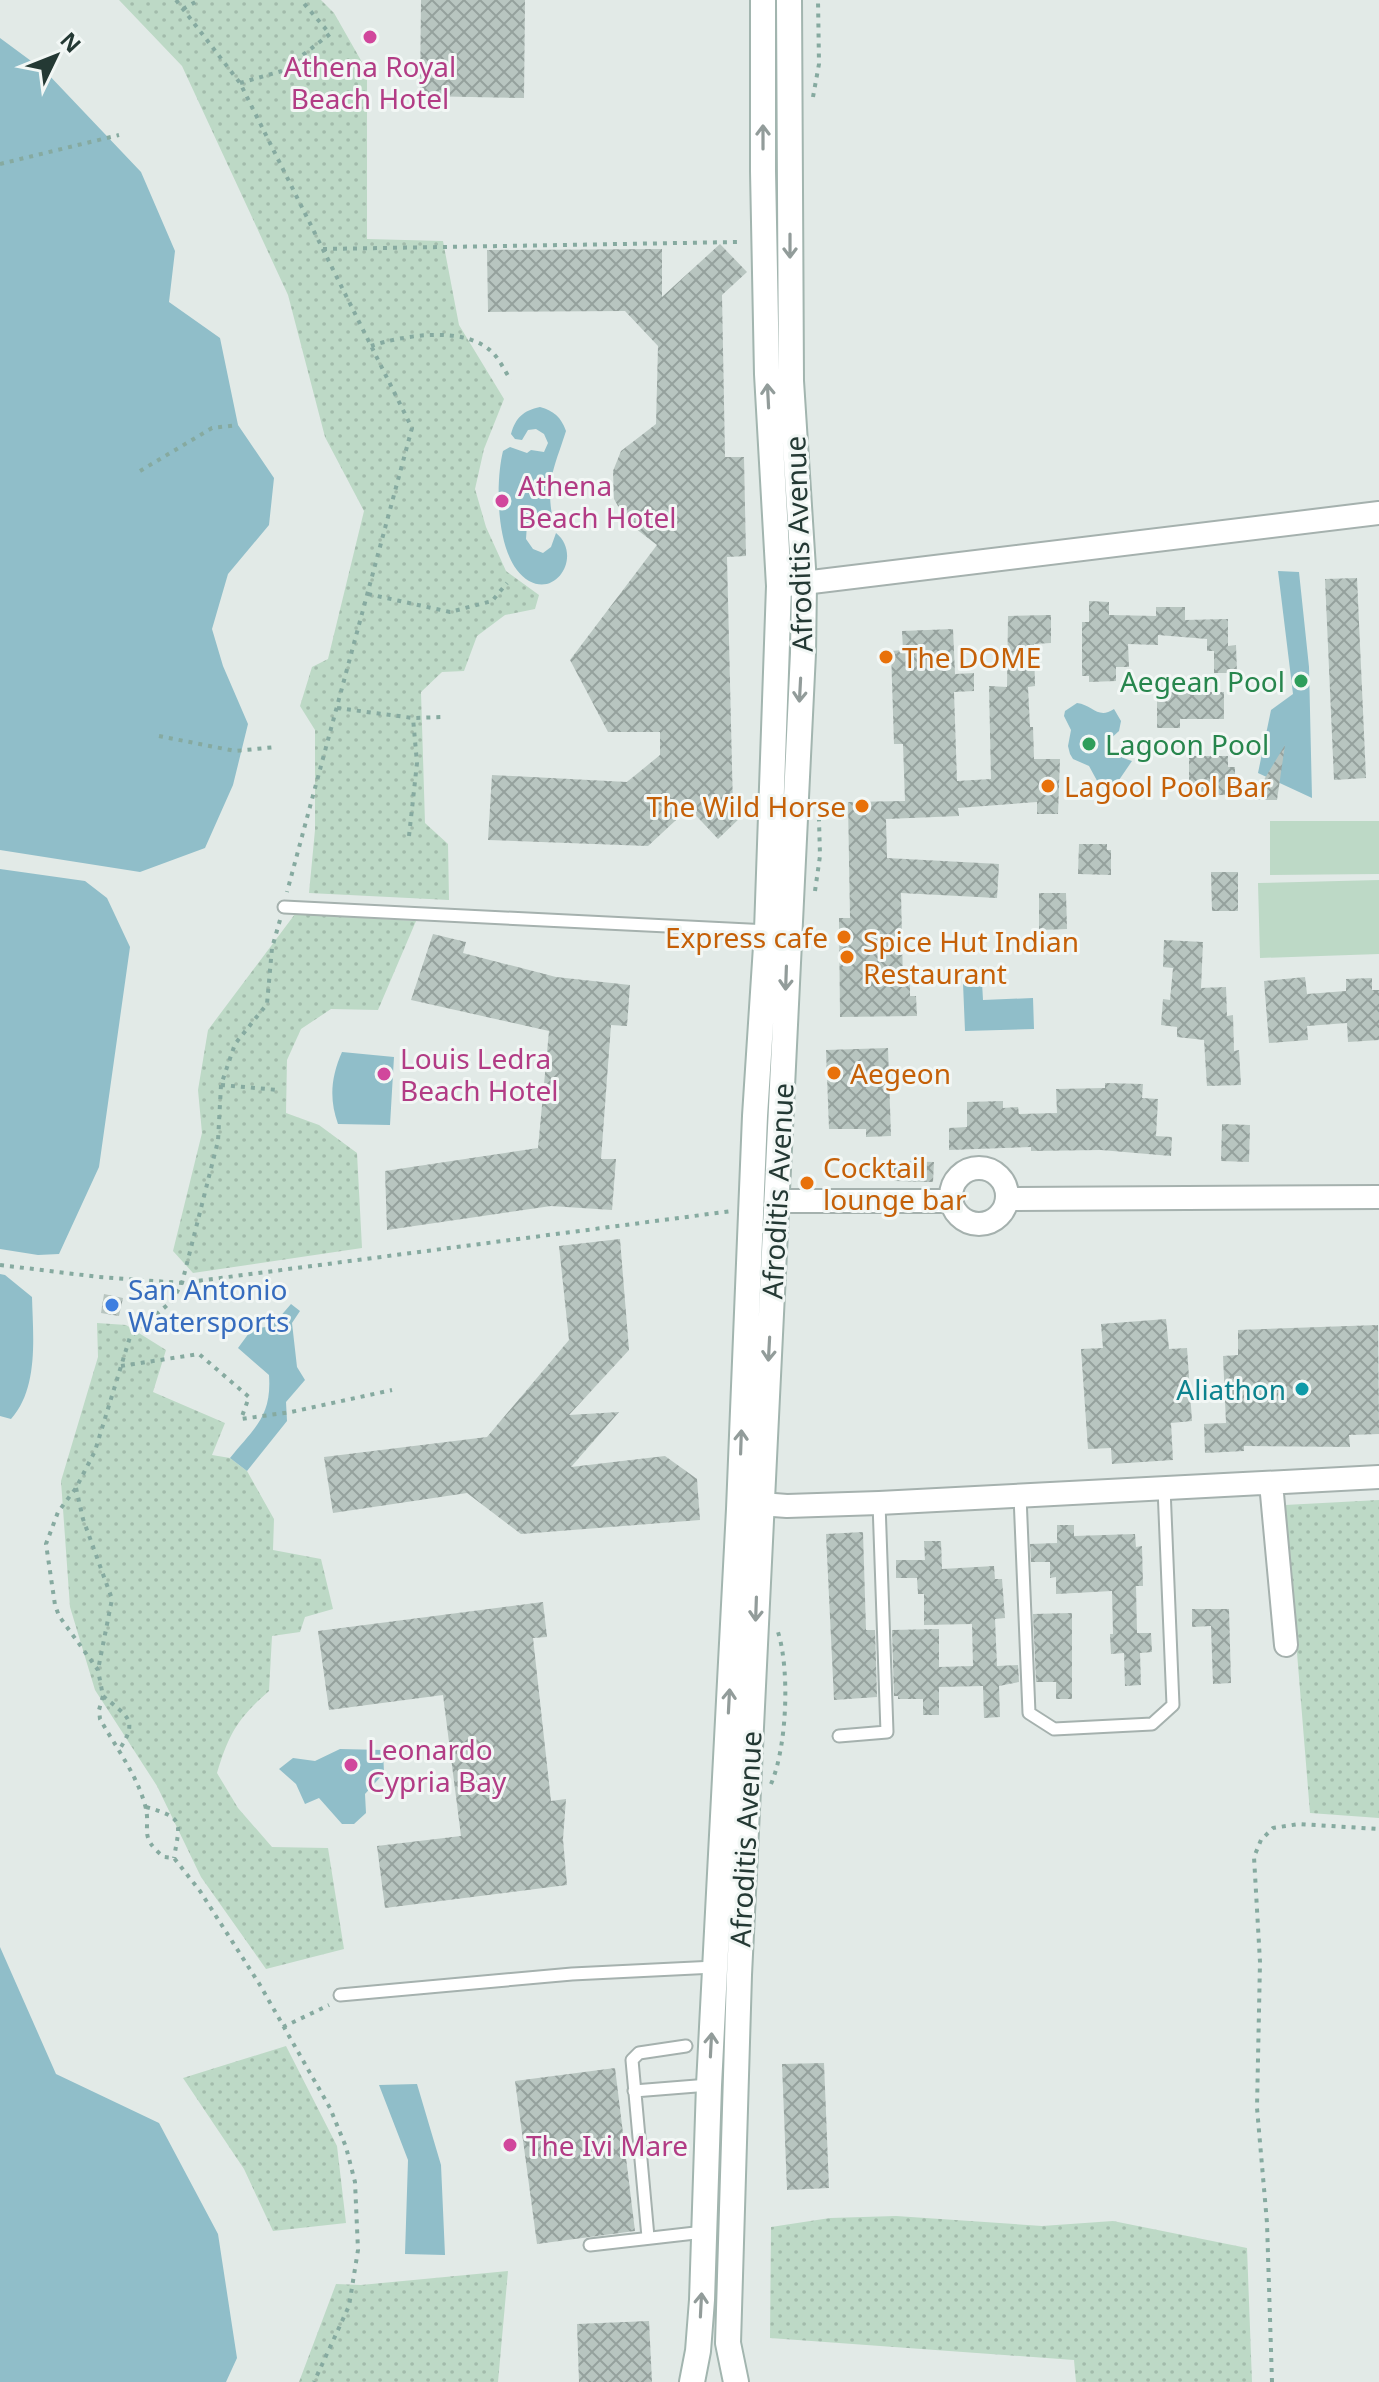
<svg xmlns="http://www.w3.org/2000/svg" width="1379" height="2382" font-family="'Noto Sans',sans-serif">
	<style>
		.grass { fill: url(#grass-dots) }
		.pitch { fill: #bdd9c6 }
		.water { fill: #90bec9 }
		.building { fill: url(#building-cross-hatch) }
		.lines { fill: none; stroke-linecap: round; stroke-linejoin: round }
		.lane-casing { stroke: #a5b1ae; stroke-width: 15 }
		.street-casing { stroke: #a5b1ae; stroke-width: 26 }
		.secondary-casing { stroke: #a2b5af; stroke-width: 28 }
		.path { stroke: #86aaa0; stroke-width: 4; stroke-dasharray: 4 6; stroke-linecap: butt }
		.lane { stroke: #fff; stroke-width: 11 }
		.street { stroke: #fff; stroke-width: 22 }
		.secondary { stroke: #fff; stroke-width: 24 }
		.oneway { stroke: #929c9a }
		.hotel-dot { fill: #d1479c; stroke: #f2f7f5; stroke-width: 3 }
		.food-dot { fill: #e8710a; stroke: #f2f7f5; stroke-width: 3 }
		.leisure-dot { fill: #2e9e5b; stroke: #f2f7f5; stroke-width: 3 }
		.shop-dot { fill: #3f7fe0; stroke: #f2f7f5; stroke-width: 3 }
		.culture-dot { fill: #0f9aa8; stroke: #f2f7f5; stroke-width: 3 }
		.labels { text-anchor: middle; dominant-baseline: central; stroke-width: 6; stroke-linejoin: round; paint-order: stroke }
		.hotel-label { font-size: 28px; fill: #b23c85; stroke: #f2f7f5; text-anchor: start }
		.street-label { font-size: 28px; fill: #243934; stroke: #f2f7f5 }
		.food-label { font-size: 28px; fill: #c56008; stroke: #f2f7f5; text-anchor: start }
		.leisure-label { font-size: 28px; fill: #27864d; stroke: #f2f7f5; text-anchor: end }
		.shop-label { font-size: 28px; fill: #366cbe; stroke: #f2f7f5; text-anchor: start }
		.culture-label { font-size: 28px; fill: #0d838f; stroke: #f2f7f5; text-anchor: end }
	</style>
	<defs>
		<pattern id="grass-dots" width="8" height="8" patternUnits="userSpaceOnUse" patternTransform="scale(2)"><rect width="8" height="8" fill="#bdd9c6"/><path d="M2 2h.1M6 6h.1" fill="none" stroke="#a2bbab" stroke-width="1.8" stroke-linecap="round"/></pattern>
		<pattern id="building-cross-hatch" width="8" height="8" patternUnits="userSpaceOnUse" patternTransform="scale(2)"><rect width="8" height="8" fill="#b8c5c0"/><path d="M0 0l8 8M0 8l8-8" fill="none" stroke="#95a19d"/></pattern>
	</defs>
	<rect width="100%" height="100%" fill="#e2eae7"/>
	<!-- grass -->
	<path class="grass" d="M119,0H321L334,13L367,71V239L443,241L459,325L504,399L484,449L475,489L486,527L506,571L539,595L535,609L505,615L477,636L464,671L442,672L421,692L425,823L448,844L449,900L309,893L315,830V730L300,706L312,667L328,659L364,511L325,437L288,295L182,66Z
		M295,914L416,921L378,1010L331,1009L301,1029L287,1060L286,1113L319,1125L357,1153L362,1248L193,1273L173,1251L202,1133L198,1090L208,1030Z
		M97,1323L126,1325L166,1350L153,1392L225,1423L212,1455L230,1458L247,1471L274,1519L273,1550L321,1559L333,1609L305,1617L300,1632L272,1636L269,1691C238,1718 229,1733 217,1773L238,1808L272,1847L328,1848L344,1949L266,1969L201,1877L157,1786L95,1690L70,1607L61,1481L98,1357Z
		M1379,1500V1818L1310,1813L1285,1505Z
		M286,2046L337,2146L346,2223L273,2231L244,2169L183,2078Z
		M896,2216L1042,2226L1113,2221L1247,2248L1252,2382H1076L1074,2360L770,2338L771,2227L830,2218Z
		M508,2271L498,2382H299L336,2284L361,2285Z"/>
	<!-- pitch -->
	<path class="pitch" d="M1270,821H1379V874L1270,875Z
		M1379,880V954L1260,958L1258,883Z"/>
	<!-- water -->
	<path class="water" d="M0,38L46,72L141,172L175,251L169,302L220,338L238,425L274,478L269,525L228,574L212,629L223,666L248,724L233,785L205,848L140,872L0,850Z
		M540,407C554,411 561,417 566,431C555,466 545,482 553,520L550,525L536,517L527,524L526,539L533,549L543,553L551,547L556,533C582,554 558,597 529,581C495,562 495,483 503,451L510,447L527,453L531,450L544,452L548,443L544,434L536,429L528,430L522,440L515,439L511,434C516,417 523,411 540,407Z
		M1278,571L1299,572L1309,667L1312,798L1258,773L1271,710L1293,694Z
		M1077,703C1093,705 1098,720 1114,709L1121,721L1119,731L1108,741C1111,754 1120,757 1132,761L1119,780L1101,788L1089,766L1073,759L1070,754L1068,746L1071,730L1064,716L1065,711Z
		M0,869L85,881L107,898L130,947L99,1167L59,1254L38,1255L0,1249Z
		M982,982L983,1000L1033,998L1034,1029L965,1031L963,983Z
		M342,1052L394,1057L390,1125L338,1124C329,1099 331,1077 342,1052Z
		M0,1274L5,1275L32,1297C33,1336 39,1388 11,1419L0,1416Z
		M291,1304L300,1311L292,1323L297,1367L305,1380L286,1402L287,1421L247,1471L230,1458C254,1428 272,1417 269,1375L238,1348L252,1329L272,1326Z
		M340,1749L383,1750L384,1773L365,1794L366,1813L354,1824H342L319,1798L305,1804L296,1784L279,1769L293,1758L315,1761Z
		M0,1947L56,2074L159,2123L218,2234L237,2358L226,2382H0Z
		M417,2084L441,2165L445,2255L405,2254L408,2160L379,2085Z"/>
	<!-- building -->
	<path class="building" d="M421,0H525L524,98L420,96Z
		M720,244L747,272L722,295L725,457H744L746,556L727,557L733,808L741,817L718,839L689,808L648,846L488,840L492,775L627,782L660,755V732H608L570,660L657,545L627,522L614,499L613,471L621,451L656,424L658,346L625,311L488,312L487,250L662,249V297Z
		M1357,578L1366,778L1334,780L1325,579Z
		M1089,601L1109,602V615L1156,616V607H1185V620L1228,619V646L1236,645L1237,673H1214V651H1207V639L1158,635V645L1128,644L1129,667H1116V681L1089,682V676H1082V622H1089Z
		M1051,615V643L1034,644L1035,686L1028,687L1030,727H1033L1034,759H1060L1058,814H1037V802L958,808L959,816L886,819L887,858L999,864L997,898L901,893L903,982H910V996H916L917,1016L840,1017L839,918H850L848,802L905,801L903,744H894L891,651L903,650L902,631L953,629L955,674L974,673V691L954,692L957,781L991,779L989,686L1007,687L1008,616Z
		M1164,692H1224V719H1180V728H1157V701H1164Z
		M1285,745L1277,800H1253L1262,783Z
		M1189,756H1228V767H1235V795H1189Z
		M1079,844H1107V850H1111V875L1078,874Z
		M1211,872H1238V911H1212Z
		M1039,893H1066L1067,929L1039,930Z
		M433,934L466,942L463,953L556,977L630,985L627,1026L611,1025L601,1159H616L612,1210L551,1206L387,1230L385,1171L538,1148L549,1031L411,1000Z
		M1164,940L1203,942L1201,988L1226,987L1227,1016L1233,1015L1234,1051L1239,1050L1241,1085L1207,1086L1204,1040L1177,1037V1027L1161,1025L1163,999L1170,1000L1173,968L1163,967Z
		M1305,977L1307,994L1346,991V979L1372,978V990H1379V1040L1348,1042L1347,1023L1307,1026L1308,1040L1269,1043L1264,981Z
		M888,1048L891,1136L866,1137V1129H829L826,1050Z
		M1105,1083L1143,1084L1142,1098L1158,1099L1156,1136L1172,1137L1171,1156L1101,1150L1031,1151V1147L949,1150V1128L967,1127V1102L1003,1101V1108L1018,1107L1019,1114L1057,1113L1056,1089L1105,1088Z
		M1222,1124L1250,1125L1249,1162L1221,1161Z
		M894,1161L934,1162L933,1182L894,1181Z
		M620,1239L629,1350L569,1415L619,1412L571,1467L665,1456L697,1479L700,1520L521,1534L467,1493L333,1513L324,1457L487,1437L569,1340L559,1246Z
		M104,1294L123,1298L119,1316L101,1313Z
		M1166,1319L1169,1349L1187,1348L1192,1421L1171,1423L1173,1460L1112,1464L1111,1448L1088,1449L1081,1349L1103,1348L1101,1324Z
		M1378,1325L1379,1434L1349,1435L1350,1447L1244,1446V1451L1205,1453L1204,1424L1226,1423L1223,1356L1238,1355V1330Z
		M1057,1525H1074V1536L1135,1534L1136,1547L1142,1546L1143,1586H1136L1137,1633H1151L1152,1652L1140,1653L1141,1685L1125,1686L1124,1653L1111,1654L1110,1634H1113L1112,1591L1056,1594V1577L1050,1578V1562H1031L1030,1544L1057,1543Z
		M863,1532L866,1630H875L877,1697L834,1700L826,1534Z
		M924,1541H941L942,1569L994,1566L995,1579H1002L1005,1618L995,1619L997,1666L1018,1665L1019,1682L999,1686L1000,1717L984,1718L983,1686L939,1687V1715H923V1699H898V1696H894L892,1630L939,1629V1667L973,1666L972,1624L924,1625V1594H918L917,1578H896V1560H925Z
		M543,1602L547,1637L533,1638L551,1801L566,1799L563,1839L567,1885L385,1908L377,1846L461,1836L443,1695L329,1710L318,1631Z
		M1192,1609H1229L1231,1683L1213,1684L1211,1626L1192,1627Z
		M1072,1613V1699H1056V1682H1036L1033,1614Z
		M824,2063L829,2188L787,2190L782,2064Z
		M615,2068L635,2231L537,2244L515,2081Z
		M649,2321L652,2382H579L577,2324Z"/>
	<g class="lines">
		<defs>
			<path id="lane" d="M284,907L767,931
				M1020,1496L1029,1713L1054,1729L1152,1724L1173,1705L1164,1488
				M839,1736L887,1732L879,1503
				M340,1995L572,1974L715,1967
				M634,2091L709,2085
				M648,2237L632,2060L639,2053L686,2046
				M590,2245L704,2232"/>
			<path id="street" d="M779,586L1379,513
				M951 1196a28 28 0 1 1 56 0a28 28 0 1 1-56 0Z
				M1007,1199L1379,1197
				M777,1201H952
				M1271,1483L1286,1645
				M760,1504L787,1506L879,1503L1379,1477"/>
			<path id="secondary" d="M692,2382L698,2351L702,2300L709,2085L739,1509L755,1116L767,931L779,586L767,374L763,171V0
				M736,2382L728,2343L739,1975L803,653L804,584L791,381L789,0"/>
		</defs>
		<!-- lane casing -->
		<use href="#lane" class="lane-casing"/>
		<!-- street casing -->
		<use href="#street" class="street-casing"/>
		<!-- secondary casing -->
		<use href="#secondary" class="secondary-casing"/>
		<!-- path -->
		<path class="path" d="M176,0L240,83L412,428L287,892
			M183,9L199,0
			M240,83L282,71L330,34L301,0
			M813,97L819,64L818,0
			M0,164L119,135
			M323,249L739,242
			M371,346C404,335 466,325 493,353C500,360 505,372 511,380
			M140,471L212,428L238,425
			M368,594L450,612L492,601L507,583
			M337,708L413,718L442,717
			M159,736L235,751L276,747
			M409,836L417,763L413,718
			M815,891L820,856L819,820
			M280,920L272,948L267,1004L235,1044L221,1085L218,1141L182,1283L172,1301L130,1337L95,1451L76,1488L58,1512L46,1544L55,1605L59,1616L98,1670L103,1696L99,1710L100,1719C115,1746 137,1775 145,1805C152,1829 137,1836 164,1857L174,1858L200,1891L260,1985L330,2108L346,2147L355,2182L358,2250L349,2306L314,2382
			M221,1085L278,1090
			M0,1265L99,1277L182,1283L732,1211
			M121,1366L199,1354L249,1397L241,1419L291,1412L392,1390
			M76,1488L83,1519L112,1599L98,1670
			M103,1696C128,1717 139,1720 119,1750
			M771,1784C787,1747 790,1670 778,1632
			M146,1807C185,1818 180,1822 174,1858
			M283,2027L329,2005
			M1272,2382L1267,2223L1257,2108L1260,1962L1254,1857L1261,1840L1273,1828L1299,1824L1379,1829"/>
		<!-- lane -->
		<use href="#lane" class="lane"/>
		<!-- street -->
		<use href="#street" class="street"/>
		<!-- secondary -->
		<use href="#secondary" class="secondary"/>
	</g>
	<!-- one-way arrows -->
	<defs><path id="oneway-shaft" d="M-6 0H5M1.5-3L5.5 0L1.5 3" fill="none" stroke-width="1.6" stroke-linecap="round" stroke-linejoin="round" transform="scale(2)"/></defs>
	<g class="oneway">
		<use href="#oneway-shaft" transform="translate(763 137) rotate(-90)"/>
		<use href="#oneway-shaft" transform="translate(790 246) rotate(90)"/>
		<use href="#oneway-shaft" transform="translate(768 396) rotate(-93)"/>
		<use href="#oneway-shaft" transform="translate(800 690) rotate(93)"/>
		<use href="#oneway-shaft" transform="translate(786 978) rotate(92)"/>
		<use href="#oneway-shaft" transform="translate(769 1349) rotate(93)"/>
		<use href="#oneway-shaft" transform="translate(741 1442) rotate(-88)"/>
		<use href="#oneway-shaft" transform="translate(756 1609) rotate(92)"/>
		<use href="#oneway-shaft" transform="translate(729 1701) rotate(-87)"/>
		<use href="#oneway-shaft" transform="translate(711 2045) rotate(-87)"/>
		<use href="#oneway-shaft" transform="translate(701 2305) rotate(-87)"/>
	</g>
	<!-- markers -->
	<g class="hotel-dot">
		<circle cx="370" cy="37" r="8"/>
		<circle cx="502" cy="501" r="8"/>
		<circle cx="384" cy="1074" r="8"/>
		<circle cx="351" cy="1765" r="8"/>
		<circle cx="510" cy="2145" r="8"/>
	</g>
	<g class="food-dot">
		<circle cx="886" cy="657" r="8"/>
		<circle cx="1048" cy="786" r="8"/>
		<circle cx="862" cy="806" r="8"/>
		<circle cx="844" cy="937" r="8"/>
		<circle cx="847" cy="957" r="8"/>
		<circle cx="834" cy="1073" r="8"/>
		<circle cx="807" cy="1183" r="8"/>
	</g>
	<g class="leisure-dot">
		<circle cx="1301" cy="681" r="8"/>
		<circle cx="1089" cy="744" r="8"/>
	</g>
	<circle class="shop-dot" cx="112" cy="1305" r="8"/>
	<circle class="culture-dot" cx="1302" cy="1389" r="8"/>
	<g class="labels">
		<!-- hotel labels -->
		<g class="hotel-label">
			<text x="370" y="66" text-anchor="middle">Athena Royal<tspan x="370" dy="32">Beach Hotel</tspan></text>
			<text x="518" y="485">Athena<tspan x="518" dy="32">Beach Hotel</tspan></text>
			<text x="400" y="1058">Louis Ledra<tspan x="400" dy="32">Beach Hotel</tspan></text>
			<text x="367" y="1749">Leonardo<tspan x="367" dy="32">Cypria Bay</tspan></text>
			<text x="526" y="2145">The Ivi Mare</text>
		</g>
		<!-- street labels -->
		<g class="street-label">
			<text transform="translate(798 544) rotate(-92)">Afroditis Avenue</text>
			<text transform="translate(777 1191) rotate(-87)">Afroditis Avenue</text>
			<text transform="translate(745 1839) rotate(-87)">Afroditis Avenue</text>
		</g>
		<!-- food labels -->
		<g class="food-label">
			<text x="902" y="657">The DOME</text>
			<text x="1064" y="786">Lagool Pool Bar</text>
			<text x="846" y="806" text-anchor="end">The Wild Horse</text>
			<text x="828" y="937" text-anchor="end">Express cafe</text>
			<text x="863" y="941">Spice Hut Indian<tspan x="863" dy="32">Restaurant</tspan></text>
			<text x="850" y="1073">Aegeon</text>
			<text x="823" y="1167">Cocktail<tspan x="823" dy="32">lounge bar</tspan></text>
		</g>
		<!-- leisure labels -->
		<g class="leisure-label">
			<text x="1285" y="681">Aegean Pool</text>
			<text x="1105" y="744" text-anchor="start">Lagoon Pool</text>
		</g>
		<!-- shop labels -->
		<g class="shop-label">
			<text x="128" y="1289">San Antonio<tspan x="128" dy="32">Watersports</tspan></text>
		</g>
		<!-- culture labels -->
		<g class="culture-label">
			<text x="1286" y="1389">Aliathon</text>
		</g>
	</g>
	<!-- north arrow -->
	<g transform="translate(56 56) rotate(47)" stroke="#f2f7f5" stroke-width="6" paint-order="stroke">
	<path d="M0-6L14 30L0 20L-14 30Z" fill="#243934"/>
	<text y="-12" font-size="22" font-weight="bold" text-anchor="middle" fill="#243934">N</text>
	</g>
</svg>
